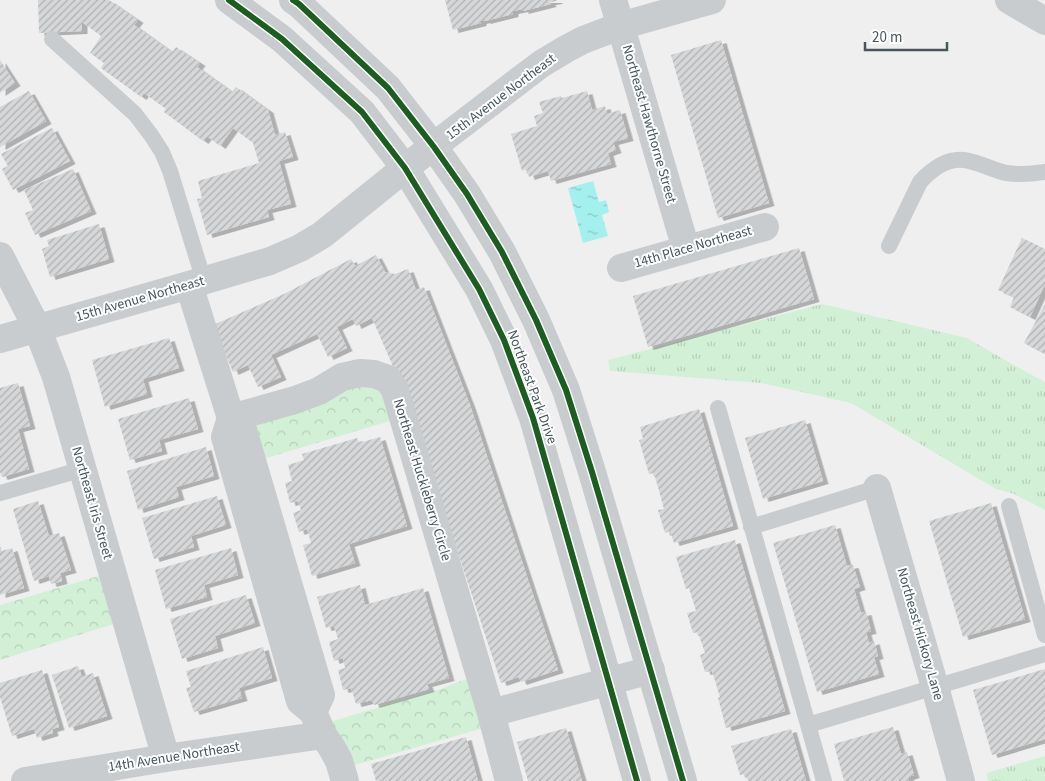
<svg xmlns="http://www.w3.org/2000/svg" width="1045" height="781" font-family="'Source Sans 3',sans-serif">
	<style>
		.grass { fill: url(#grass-tufts) }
		.forest { fill: url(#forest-crowns) }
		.water { fill: url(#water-ripples) }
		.building { fill: url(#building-hatch); filter: url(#shadow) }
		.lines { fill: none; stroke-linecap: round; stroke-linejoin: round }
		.service { stroke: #c8ccce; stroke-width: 16 }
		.minor { stroke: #c8ccce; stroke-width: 28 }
		.tertiary { stroke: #c8ccce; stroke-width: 28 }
		.cycleway-casing { stroke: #fff; stroke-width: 9 }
		.cycleway { stroke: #1b5e20; stroke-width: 6 }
		.labels { text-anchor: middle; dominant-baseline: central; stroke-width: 4; stroke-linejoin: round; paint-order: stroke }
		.street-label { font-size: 14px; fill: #45575c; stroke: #fff }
	</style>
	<defs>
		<pattern id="grass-tufts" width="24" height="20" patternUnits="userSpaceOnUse" patternTransform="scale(1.25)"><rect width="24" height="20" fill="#d2f0d6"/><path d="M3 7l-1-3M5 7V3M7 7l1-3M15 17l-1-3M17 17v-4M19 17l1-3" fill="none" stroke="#b6d0ba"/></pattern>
		<pattern id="forest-crowns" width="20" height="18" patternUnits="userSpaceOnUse" patternTransform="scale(1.25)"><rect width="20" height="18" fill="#d2f0d6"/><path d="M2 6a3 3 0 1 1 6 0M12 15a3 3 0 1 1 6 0" fill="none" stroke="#b6d0ba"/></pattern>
		<pattern id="water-ripples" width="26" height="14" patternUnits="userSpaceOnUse" patternTransform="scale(1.25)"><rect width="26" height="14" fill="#a4f0ee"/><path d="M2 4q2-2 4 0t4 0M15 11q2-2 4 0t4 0" fill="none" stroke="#87c5c4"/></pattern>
		<pattern id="building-hatch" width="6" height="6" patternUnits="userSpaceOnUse" patternTransform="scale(1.25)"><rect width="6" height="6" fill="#d5d7d8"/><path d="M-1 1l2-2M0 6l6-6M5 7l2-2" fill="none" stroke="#afb1b2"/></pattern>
		<filter id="shadow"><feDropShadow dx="5.5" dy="3" stdDeviation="0" flood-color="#0004"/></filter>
	</defs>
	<rect width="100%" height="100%" fill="#f0efef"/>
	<!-- grass -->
	<path class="grass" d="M822,304L967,338L1012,364L1045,382V510L1014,494L996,489L851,403L761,383L610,371L608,360Z
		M1045,756V781H989L986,773Z"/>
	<!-- forest -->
	<path class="forest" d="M374,374L403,417L253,462L243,430Z
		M112,572L126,620L0,660V605Z
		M480,675L494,725L341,769L319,725L441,689L458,682Z"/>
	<!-- water -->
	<path class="water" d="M593,181L599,202L606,200L609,212L602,215L608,236L583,243L568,188Z"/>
	<!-- building -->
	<path class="building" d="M38,0H109L138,20L134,25L172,52L176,47L200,63L197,67L232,92L236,87L268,110L275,135L285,132L293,157L279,161L291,204L267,210L269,217L207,235L197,199L202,198L198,181L259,163L253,143L233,128L220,146L207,136L203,141L164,112L166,109L144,93L141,97L101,68L104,63L90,53L101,36L82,22V31L39,33Z
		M445,0H557V1L550,2L551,4L523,11V9L513,11V14L485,21V20L481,21V23L453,30Z
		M721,40L769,203L718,218L671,55Z
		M0,60L15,83L0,93Z
		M29,91L46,121L0,147V107Z
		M587,91L592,110L605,106L607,114L620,110L628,138L613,142L616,150L608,153L611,164L551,181L548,171L529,177L527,169L522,171L511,134L537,126L534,116L543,113L539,102L561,96L562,98Z
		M52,128L70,161L13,190L2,169L8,166L1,154Z
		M73,169L91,211L35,235L25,213L33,210L24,190Z
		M99,224L109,259L50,277L42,249L49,246L47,240Z
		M1022,238L1045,249V284L1030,317L1010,307L1014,297L998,290Z
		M799,248L814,299L648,347L633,296Z
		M376,255L385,272L395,274L408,269L416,290L424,287L470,405L558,670L521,682L519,677L501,683L425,453L395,371L372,318L356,326L353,319L337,327L347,348L328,357L317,334L271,355L281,377L258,387L248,365L233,372L213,325L284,294L351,259L355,266Z
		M1045,304V354L1024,343Z
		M169,338L179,368L143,379L147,394L105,407L92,360Z
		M18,383L30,426L18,429L29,469L2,477L0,472V388Z
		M189,398L198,429L159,440L162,451L130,460L118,419Z
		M699,409L733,526L674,543L670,531L665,533L658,510L664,509L654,473L649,474L639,440L643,439L640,427Z
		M805,420L823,481L763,499L745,438Z
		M380,437L407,526L349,544L355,563L312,576L303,545L311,543L307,529L299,532L293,513L301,510L298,501L290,503L285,483L292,481L288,465L304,460L302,454L357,438L359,443Z
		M206,447L214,476L176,487L179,497L138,510L127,471Z
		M217,496L226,525L191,536L194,547L154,559L142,518Z
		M38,501L49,536L59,533L71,570L60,573L62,581L51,584L49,576L34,581L13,509Z
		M991,503L1025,619L963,637L929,521Z
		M835,525L847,566L853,565L860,587L854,589L861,613L866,612L871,631L866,632L869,643L874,641L878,656L874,657L879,674L817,692L773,543Z
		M735,540L785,711L726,728L718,698L720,697L712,671L705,672L700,655L705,653L698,632L693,633L687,613L696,611L689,588L686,589L676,557Z
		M0,546L2,551L12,548L24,588L0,595Z
		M231,548L238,575L204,585L207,597L166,609L155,570Z
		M360,585L365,605L423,588L449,678L427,684L429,689L374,705L372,700L356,704L351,688L343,690L338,670L345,668L343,658L334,661L329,642L338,639L334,626L326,628L317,597Z
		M246,595L255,623L215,636L218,648L182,659L170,619Z
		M263,647L272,678L239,688L242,698L194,712L186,688L191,687L186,671Z
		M78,666L82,677L93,673L107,716L69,728L52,675Z
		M1045,669V739L992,755L973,690Z
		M42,670L59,727L52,729L53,733L37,738L34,729L12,736L0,697V683Z
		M893,727L901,754L907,752L914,775L908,777L909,781H844L834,744Z
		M566,728L582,781H528L517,742Z
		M791,729L806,781H748L745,774L740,775L731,746Z
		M466,737L478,781H376L371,764Z"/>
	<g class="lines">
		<!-- service -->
		<path class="service" d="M52,39L135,114L151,135L162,152L170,171L204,281
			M889,246L920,182C931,170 947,158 964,160C979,162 992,170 1006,173C1019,175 1032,174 1045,172
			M718,408L824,781
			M0,493L83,469
			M1009,506L1045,635
			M751,527L877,488
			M808,725L1045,654"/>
		<!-- minor -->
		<path class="minor" d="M613,0L686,249
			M1009,0L1045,21
			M0,256L37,328L56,377L166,758
			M621,268L765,227
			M189,285L231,418L225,437L300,701L313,712L323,735L332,748L339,761L345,781
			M0,339L189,285L270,261L300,248L322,235L405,168L541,64L566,49L583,40L620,26L712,0
			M231,418L295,400L319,391L342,377L360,373L374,374L388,379L395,390L403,417L491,713L509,781
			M231,418L243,430L321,695L313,712
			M877,488L935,687L961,781
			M491,713L651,670
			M25,781L166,758L323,735"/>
		<!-- tertiary -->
		<path class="tertiary" d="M229,0L282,39L362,112L405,168L479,289L504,340L533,418L637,781
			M293,0L299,4L388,88L434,147L467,194L502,252L536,320L566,390L592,472L683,781"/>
		<defs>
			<path id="cycleway" d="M229,0L282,39L362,112L405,168L479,289L504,340L533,418L637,781
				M293,0L299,4L388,88L434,147L467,194L502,252L536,320L566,390L592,472L683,781"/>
		</defs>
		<!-- cycleway casing -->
		<use href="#cycleway" class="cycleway-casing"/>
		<!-- cycleway -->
		<use href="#cycleway" class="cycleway"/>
	</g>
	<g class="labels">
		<!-- street labels -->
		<g class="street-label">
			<text transform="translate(501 97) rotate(-37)">15th Avenue Northeast</text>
			<text transform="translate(649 124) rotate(74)">Northeast Hawthorne Street</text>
			<text transform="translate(693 247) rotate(-16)">14th Place Northeast</text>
			<text transform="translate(140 299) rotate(-16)">15th Avenue Northeast</text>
			<text transform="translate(532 387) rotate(70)">Northeast Park Drive</text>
			<text transform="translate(422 480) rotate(73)">Northeast Huckleberry Circle</text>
			<text transform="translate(92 503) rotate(74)">Northeast Iris Street</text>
			<text transform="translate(920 634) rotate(74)">Northeast Hickory Lane</text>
			<text transform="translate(174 757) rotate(-9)">14th Avenue Northeast</text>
		</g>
	</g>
	<!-- scale -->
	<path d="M865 42v8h82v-8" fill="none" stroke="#45575c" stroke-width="2.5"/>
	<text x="872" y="42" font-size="15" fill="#45575c" stroke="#ffffff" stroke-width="4" paint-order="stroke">20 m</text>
</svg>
